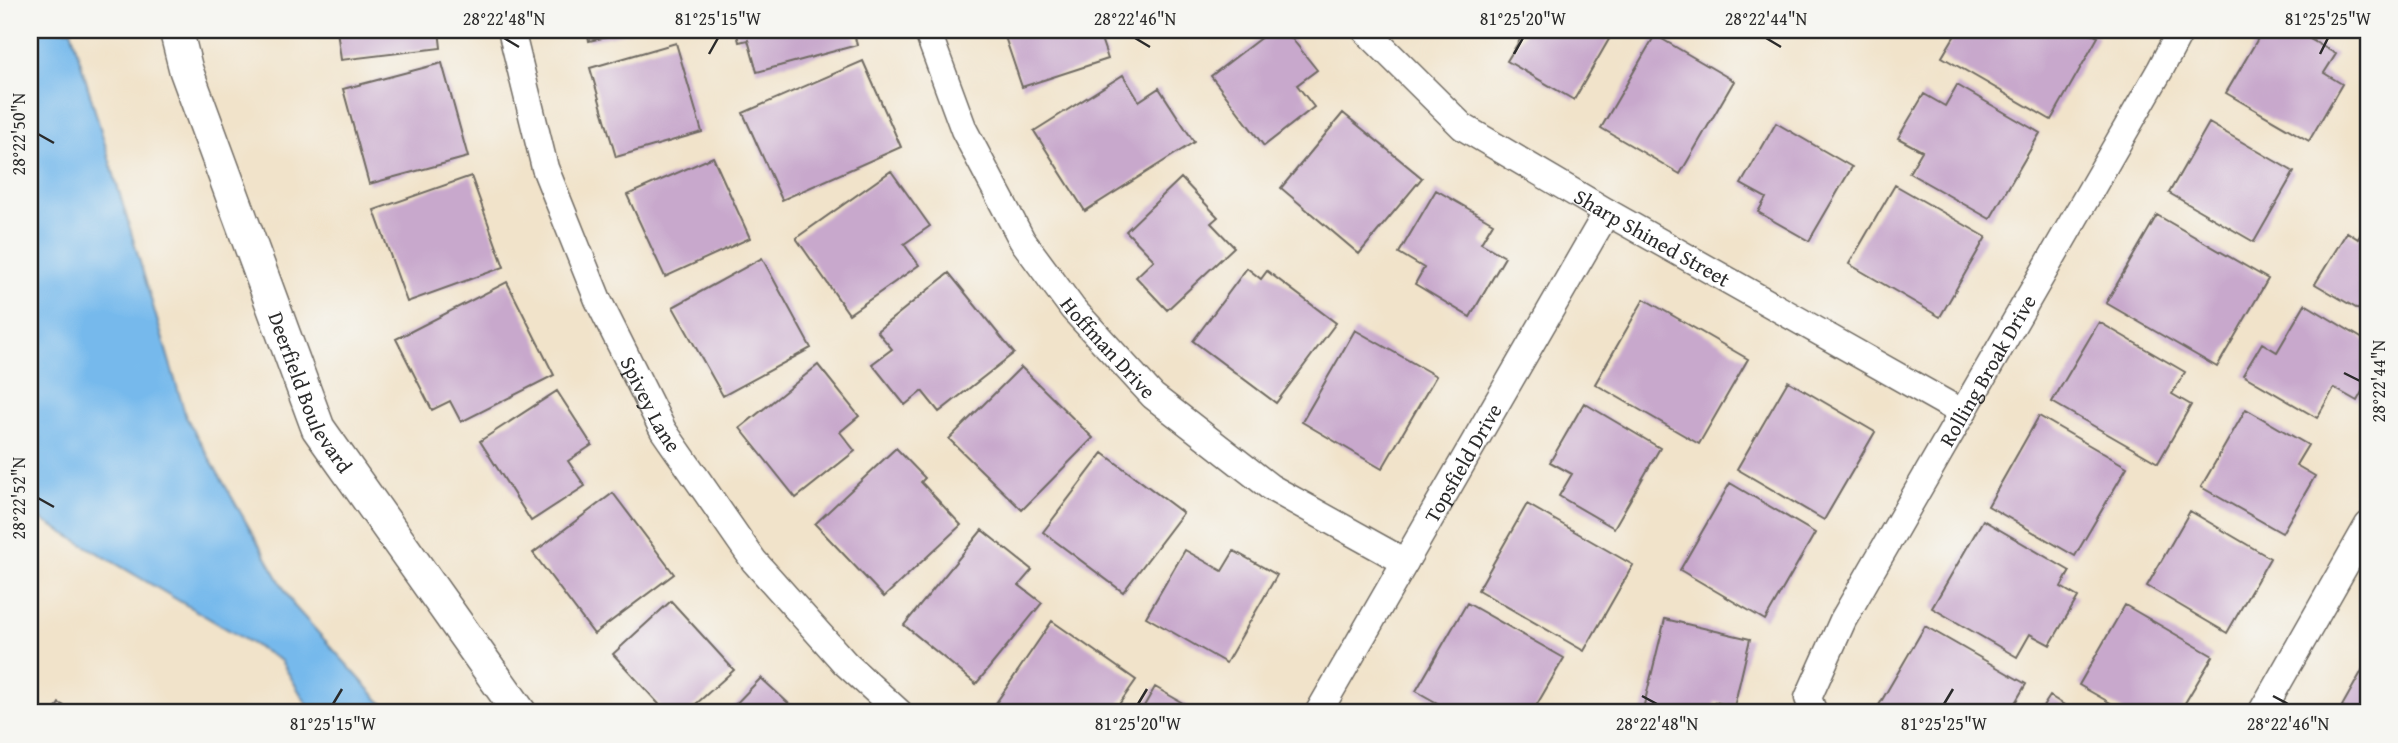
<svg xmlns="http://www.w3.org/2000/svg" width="2398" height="743" font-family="'Gentium Book Plus',serif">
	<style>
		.water { fill: #76b9ec; stroke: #50728c; stroke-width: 2 }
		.building { fill: #c8a8cc }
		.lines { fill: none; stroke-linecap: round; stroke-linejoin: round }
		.minor-casing { stroke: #706b63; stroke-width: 29 }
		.tertiary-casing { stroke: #706b63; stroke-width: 36 }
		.minor { stroke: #fff; stroke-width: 26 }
		.tertiary { stroke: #fff; stroke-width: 33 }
		.ticks { fill: none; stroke: #2b2b2b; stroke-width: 2.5 }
		.labels { text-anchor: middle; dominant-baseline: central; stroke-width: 5; stroke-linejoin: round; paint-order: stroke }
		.street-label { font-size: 21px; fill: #2b2b2b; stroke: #f6f6f2 }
		.neatline { fill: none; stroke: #2b2b2b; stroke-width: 2.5 }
		.ticks-label { font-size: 18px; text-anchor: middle; fill: #2b2b2b }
	</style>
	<rect width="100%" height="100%" fill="#f6f6f2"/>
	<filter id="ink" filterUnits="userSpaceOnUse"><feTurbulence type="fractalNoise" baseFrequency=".0143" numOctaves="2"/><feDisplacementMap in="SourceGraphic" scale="14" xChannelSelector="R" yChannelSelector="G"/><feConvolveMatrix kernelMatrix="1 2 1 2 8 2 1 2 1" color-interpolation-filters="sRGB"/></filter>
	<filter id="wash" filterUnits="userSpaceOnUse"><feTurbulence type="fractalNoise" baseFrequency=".00686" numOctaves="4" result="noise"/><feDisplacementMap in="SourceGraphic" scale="28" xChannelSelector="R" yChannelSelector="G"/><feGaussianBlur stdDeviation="1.57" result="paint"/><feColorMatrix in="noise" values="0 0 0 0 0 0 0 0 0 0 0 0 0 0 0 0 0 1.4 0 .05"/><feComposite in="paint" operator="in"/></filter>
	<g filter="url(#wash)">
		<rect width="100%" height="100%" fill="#f1e3ca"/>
		<!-- water -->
		<path class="water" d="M30,30H71L186,417L294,606L388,710L380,713H312L281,661L30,513Z"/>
		<g id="blocks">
			<!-- building -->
			<path class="building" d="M337,30H439L441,48L341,60Z
				M587,30H634V31L589,41Z
				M736,30H853L857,45L757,72L748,40L739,42Z
				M1007,30H1098L1108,59L1022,87L1003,31Z
				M1271,30H1285L1317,70L1297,85L1314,107L1264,146L1211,76Z
				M1526,30H1605L1612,34L1574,100L1507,61Z
				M1958,30H2085L2098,37L2051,120L1942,57Z
				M2263,30H2294L2336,54L2324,73L2342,84L2309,141L2226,93Z
				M1655,35L1734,81L1680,174L1601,128Z
				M676,43L702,132L616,157L590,68Z
				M863,61L901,147L782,200L743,113Z
				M442,63L468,157L369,184L343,89Z
				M1123,75L1139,101L1159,88L1194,142L1085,211L1034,131Z
				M1957,85L2040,133L1990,219L1909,173L1922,151L1898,138L1924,94L1945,106Z
				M1343,113L1422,178L1359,254L1281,188Z
				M1776,123L1852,167L1809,241L1758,212L1766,198L1741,184Z
				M2209,123L2294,172L2254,242L2169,193Z
				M713,157L750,238L665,277L627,195Z
				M891,171L930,226L904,244L919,265L849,314L796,238Z
				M471,176L504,267L407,302L374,210Z
				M1181,178L1218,217L1211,223L1234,247L1167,310L1136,277L1154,260L1126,231Z
				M1895,185L1986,237L1940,317L1849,264Z
				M1436,190L1493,223L1481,243L1505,257L1470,317L1415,284L1424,268L1399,253Z
				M2157,215L2268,279L2217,367L2106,303Z
				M2368,221V315L2315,284L2347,232L2358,239Z
				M762,258L811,348L723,396L673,307Z
				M1247,268L1261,279L1267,271L1336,323L1276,403L1193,341Z
				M949,273L1014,353L939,412L922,391L905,405L872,364L892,349L877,331Z
				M507,282L554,375L461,422L450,401L432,410L396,339Z
				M1644,299L1748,359L1699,444L1595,384Z
				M2305,304L2368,342V381L2357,401L2334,388L2317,418L2243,375L2262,343L2277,352Z
				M2099,322L2185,372L2172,394L2191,405L2158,463L2052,402Z
				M1355,330L1436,376L1382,469L1302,422Z
				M818,365L859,416L840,432L855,451L796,498L740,428Z
				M1021,367L1093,438L1022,510L949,439Z
				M1788,381L1875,432L1824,520L1737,469Z
				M557,391L592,445L568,461L585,486L531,521L480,441Z
				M1584,403L1660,448L1614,528L1559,496L1572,474L1550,462Z
				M2246,409L2308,445L2296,465L2315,476L2282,533L2201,487Z
				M2039,416L2127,467L2075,556L1988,506Z
				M896,448L925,478L921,482L961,525L884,597L815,524Z
				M1103,453L1183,513L1123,592L1043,532Z
				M1730,483L1815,533L1765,620L1680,570Z
				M613,493L674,574L594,634L533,553Z
				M1527,504L1633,565L1584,651L1478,590Z
				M2190,511L2270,558L2227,633L2147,586Z
				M1983,520L2070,571L2061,587L2078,597L2050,645L2030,634L2017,657L1932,608Z
				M982,530L1032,570L1019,585L1042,603L976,684L904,625Z
				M1185,550L1222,571L1234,551L1277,575L1226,663L1146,617Z
				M671,601L734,670L686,713H667L613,654Z
				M1467,603L1564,658L1532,713H1455L1416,691Z
				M2125,605L2213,656L2179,713H2128L2079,685Z
				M1665,619L1750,639L1734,707L1715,702L1712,713H1642Z
				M1052,621L1136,680L1113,713H1005L994,706Z
				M1925,626L2026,684L2009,713L1875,712Z
				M2368,660V713H2355L2342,706Z
				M761,678L799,713H727Z
				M1155,687L1200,713H1140Z
				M2050,696L2077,713H2039Z
				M59,703L77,713H53Z"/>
		</g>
	</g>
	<g filter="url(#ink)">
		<use href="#blocks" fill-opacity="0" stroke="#706b63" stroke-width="2"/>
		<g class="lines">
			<defs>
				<g id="minor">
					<path id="s1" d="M511,30L545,168L598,300L663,430L754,561L845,663L900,713"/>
					<path id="s2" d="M927,30L964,130L1022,240L1073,309L1153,396L1270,487L1405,562"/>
					<path id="s3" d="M1365,30L1463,127L1607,212L1963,413"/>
					<path id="s4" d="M1318,713L1607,212"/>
					<path id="s5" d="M1814,713L1808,698L1843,620L2160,70L2181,30"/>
					<path d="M2261,713L2368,525"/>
				</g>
				<g id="tertiary">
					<path id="s6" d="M176,30L186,70L318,428L520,713"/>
				</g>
			</defs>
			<!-- minor casing -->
			<use href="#minor" class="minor-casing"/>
			<!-- tertiary casing -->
			<use href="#tertiary" class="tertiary-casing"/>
			<!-- minor -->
			<use href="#minor" class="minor"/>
			<!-- tertiary -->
			<use href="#tertiary" class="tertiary"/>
		</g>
	</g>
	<!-- ticks -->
	<path class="ticks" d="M504,38L519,47M1135,38L1150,47M1766,38L1781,47M709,54L718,38M1514,54L1523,38M2320,54L2328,38M38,134L54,143M2344,373L2360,381M38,498L54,507M1642,696L1657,704M2273,696L2288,704M333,704L342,689M1138,704L1147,689M1944,704L1953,689"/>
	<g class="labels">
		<!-- street labels -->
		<g class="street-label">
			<text stroke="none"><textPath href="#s3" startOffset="357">Sharp Shined Street</textPath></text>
			<text stroke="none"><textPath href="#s2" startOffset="369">Hoffman Drive</textPath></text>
			<text stroke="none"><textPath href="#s5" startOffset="390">Rolling Broak Drive</textPath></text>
			<text stroke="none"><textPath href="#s6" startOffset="387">Deerfield Boulevard</textPath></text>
			<text stroke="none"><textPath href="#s1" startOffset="401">Spivey Lane</textPath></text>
			<text stroke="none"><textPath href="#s4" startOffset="289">Topsfield Drive</textPath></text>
		</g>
	</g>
	<!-- margin -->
	<rect width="2398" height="743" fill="none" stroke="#f6f6f2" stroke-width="77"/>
	<rect x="38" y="38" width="2322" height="666" class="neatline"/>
	<g class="ticks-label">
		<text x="504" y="25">28°22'48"N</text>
		<text x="718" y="25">81°25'15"W</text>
		<text x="1135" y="25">28°22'46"N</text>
		<text x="1523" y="25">81°25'20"W</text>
		<text x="1766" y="25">28°22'44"N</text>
		<text x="2328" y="25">81°25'25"W</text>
		<text transform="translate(19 134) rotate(-90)" y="6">28°22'50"N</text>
		<text transform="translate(2379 381) rotate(-90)" y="6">28°22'44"N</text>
		<text transform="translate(19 498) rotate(-90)" y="6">28°22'52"N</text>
		<text x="333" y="730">81°25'15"W</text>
		<text x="1138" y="730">81°25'20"W</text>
		<text x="1657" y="730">28°22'48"N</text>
		<text x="1944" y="730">81°25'25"W</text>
		<text x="2288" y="730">28°22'46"N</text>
	</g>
</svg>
